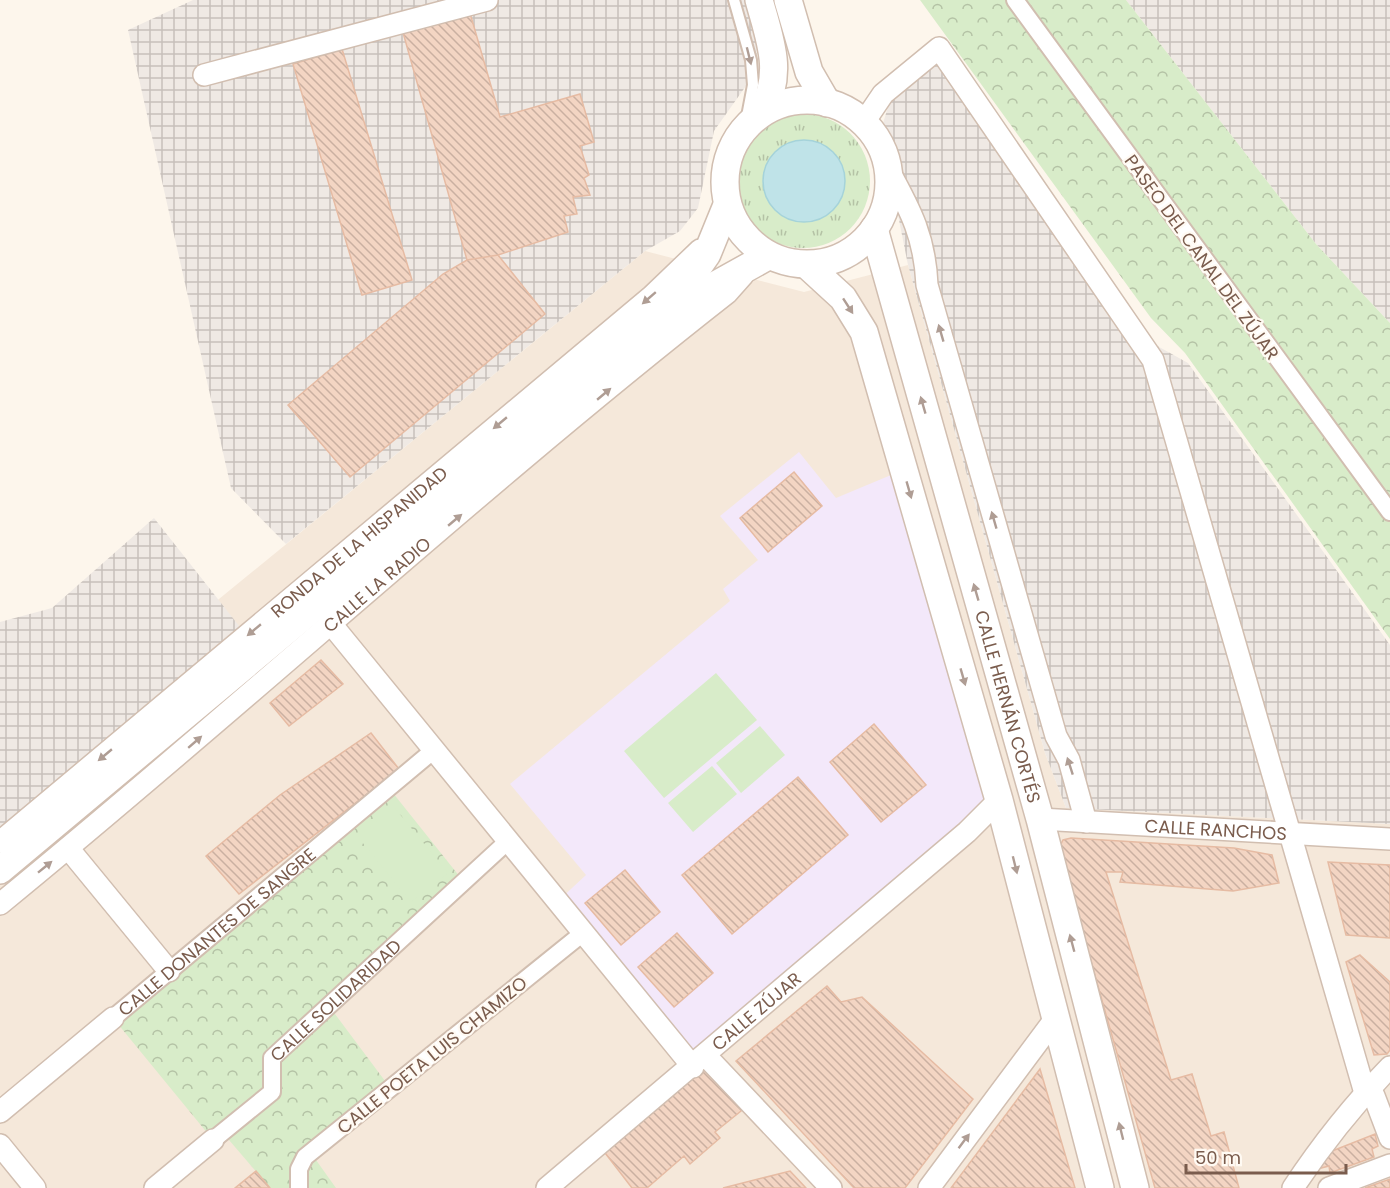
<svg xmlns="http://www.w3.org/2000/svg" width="1390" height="1188" font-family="Poppins,sans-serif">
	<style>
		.residential { fill: #f5e8da }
		.industrial { fill: url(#industrial-grid) }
		.education { fill: #f3e8fa }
		.grass { fill: url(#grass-tufts) }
		.park { fill: url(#park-crowns) }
		.garden { fill: #d8ecc9 }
		.water { fill: #bfe3e8; stroke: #a5d3da; stroke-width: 1.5 }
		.building { fill: url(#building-back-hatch); stroke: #e6bba3; stroke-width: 1.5 }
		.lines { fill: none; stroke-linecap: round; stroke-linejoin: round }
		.service-casing { stroke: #d1beb0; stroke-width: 14 }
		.pedestrian-casing { stroke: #d1beb0; stroke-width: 20 }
		.minor-casing { stroke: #d1beb0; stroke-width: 24 }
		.tertiary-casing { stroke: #d1beb0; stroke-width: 30 }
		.service { stroke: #fff; stroke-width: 10 }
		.pedestrian { stroke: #fff; stroke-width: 16 }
		.minor { stroke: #fff; stroke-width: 21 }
		.tertiary { stroke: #fff; stroke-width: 27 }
		.oneway { fill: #af9d94 }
		.labels { text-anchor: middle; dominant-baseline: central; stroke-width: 4.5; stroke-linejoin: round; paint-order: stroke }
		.street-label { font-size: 18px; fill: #7a5c4d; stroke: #fffaf3 }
	</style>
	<defs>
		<pattern id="industrial-grid" width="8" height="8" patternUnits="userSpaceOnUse" patternTransform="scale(1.5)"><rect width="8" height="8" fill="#efe9e4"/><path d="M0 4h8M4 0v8" fill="none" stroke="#c7c0bb"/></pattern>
		<pattern id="grass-tufts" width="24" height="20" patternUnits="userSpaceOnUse" patternTransform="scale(1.5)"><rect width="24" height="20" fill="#d8ecc9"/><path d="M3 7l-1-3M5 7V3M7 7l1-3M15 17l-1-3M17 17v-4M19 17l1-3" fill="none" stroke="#b4c2a5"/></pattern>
		<pattern id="park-crowns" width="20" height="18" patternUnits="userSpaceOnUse" patternTransform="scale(1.5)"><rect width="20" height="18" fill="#d8ecc9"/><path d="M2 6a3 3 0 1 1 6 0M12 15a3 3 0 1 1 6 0" fill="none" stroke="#b4c2a5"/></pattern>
		<pattern id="building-back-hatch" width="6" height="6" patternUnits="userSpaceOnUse" patternTransform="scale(1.5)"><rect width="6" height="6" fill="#f3d5c3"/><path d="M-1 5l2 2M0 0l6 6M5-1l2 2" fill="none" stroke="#cab0a1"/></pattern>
	</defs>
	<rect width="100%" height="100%" fill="#fdf6ec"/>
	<!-- residential -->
	<path class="residential" d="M645,251L804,292L908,265L1045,753L1066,808L1390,824V1188H0V778Z"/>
	<!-- industrial -->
	<path class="industrial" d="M193,0H765L753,76L714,131L698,208L680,231L645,251L286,544L231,488L128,30Z
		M1126,0H1390V323L1316,244Z
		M949,55L1152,343L1188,363L1390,645V824L1066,808L1045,753L908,265L881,130L890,100Z
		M154,518L247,636L0,842V622L52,608Z"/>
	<!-- education -->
	<path class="education" d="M799,452L836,498L903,470L999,800L693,1067L558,901L586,875L510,784L730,601L723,589L758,560L720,516Z"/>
	<!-- grass -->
	<path class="grass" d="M736 181a67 67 0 1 1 134 0a67 67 0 1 1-134 0Z"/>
	<!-- park -->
	<path class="park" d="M920,0H1126L1316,244L1390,323V639L1185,353L1151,318Z
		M389,788L464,882L329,1006L391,1089L311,1153L336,1188H270L223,1133L213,1140L113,1018Z"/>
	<!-- garden -->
	<path class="garden" d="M716,673L757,720L664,798L624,751Z
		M760,726L785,755L741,793L716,763Z
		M712,766L737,794L693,832L668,803Z
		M394,807L448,873L411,902L358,837Z"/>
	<!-- water -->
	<path class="water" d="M763 181a41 41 0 1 1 82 0a41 41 0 1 1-82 0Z"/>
	<!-- building -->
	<path class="building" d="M470,13L500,117L580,94L594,142L580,146L589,175L584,178L590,195L573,197L577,214L564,216L568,232L498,255L467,260L402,29Z
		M342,49L412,280L362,295L293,64Z
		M498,255L545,314L350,477L288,405L443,274L467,260Z
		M794,472L822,506L768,552L740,518Z
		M321,660L343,684L289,726L270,703Z
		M874,724L926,785L881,822L830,762Z
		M371,733L399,769L239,894L206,856L280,795Z
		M798,777L848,835L732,934L682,875Z
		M1071,838L1234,848L1272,855L1279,883L1233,891L1120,882L1123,872H1106L1171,1080L1192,1074L1211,1136L1224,1132L1239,1188H1155L1059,848L1063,840Z
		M1328,862L1390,865V938L1346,935Z
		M625,870L660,912L621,945L585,903Z
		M677,933L713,973L674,1007L638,967Z
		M1360,955L1390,982V1050L1387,1054L1374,1055L1346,962Z
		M827,986L841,1002L862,997L973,1099L905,1188H854L736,1061Z
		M705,1055L751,1103L715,1132L720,1138L690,1164L684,1156L647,1188H632L599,1145Z
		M1040,1069L1075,1188H951Z
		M1375,1134L1378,1146L1372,1149L1374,1157L1330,1173L1329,1166L1321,1168L1317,1157Z
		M256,1171L270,1188H235Z
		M790,1171L806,1188H723Z
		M1390,1179V1188H1365Z"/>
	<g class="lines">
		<defs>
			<path id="service" d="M734,0L751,60L753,85L745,127"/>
			<g id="pedestrian">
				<path d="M1015,0L1390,512"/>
				<path id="s1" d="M113,1018L434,750"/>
				<path id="s2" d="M213,1140L272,1092V1058L508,841"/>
				<path d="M299,1188V1169L305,1157L583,933"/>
			</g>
			<g id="minor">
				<path d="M204,75L487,0"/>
				<path d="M864,122L883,94L939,48L1153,360L1365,1093"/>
				<path d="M889,171C911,211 925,238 927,285L1056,736L1069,760L1086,822"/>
				<path d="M332,625L693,1067"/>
				<path id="s3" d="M1040,819L1390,839"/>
				<path id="s4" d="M0,842L652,296L700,250"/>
				<path d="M68,848L169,971"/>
				<path id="s5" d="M0,904C245,704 478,488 727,293L743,275"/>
				<path d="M705,1055L831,1188"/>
				<path d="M1365,1093L1374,1096L1390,1138"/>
				<path d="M0,1112L113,1018"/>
				<path d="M0,1145L35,1188"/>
				<path d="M155,1188L213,1140"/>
				<path id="s6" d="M547,1188L967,832L999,800"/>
				<path d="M929,1188L1055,1019"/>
				<path d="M1293,1188C1322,1144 1354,1104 1390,1067"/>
				<path d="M1329,1188L1390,1165"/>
			</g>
			<g id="tertiary">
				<path d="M759,0C770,40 784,73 762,112"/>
				<path d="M788,0L809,72L827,103"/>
				<circle cx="807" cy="182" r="82"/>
				<path id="s7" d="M874,229L1040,819L1135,1188"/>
				<path d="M807,265L843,298L864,332L999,800L1100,1188"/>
				<path d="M671,306L707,254L727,205"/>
				<path d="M0,870L667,312L768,256"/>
			</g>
		</defs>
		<!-- service casing -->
		<use href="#service" class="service-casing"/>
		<!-- pedestrian casing -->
		<use href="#pedestrian" class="pedestrian-casing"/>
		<!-- minor casing -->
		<use href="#minor" class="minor-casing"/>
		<!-- tertiary casing -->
		<use href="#tertiary" class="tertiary-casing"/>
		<!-- service -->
		<use href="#service" class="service"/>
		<!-- pedestrian -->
		<use href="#pedestrian" class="pedestrian"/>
		<!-- minor -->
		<use href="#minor" class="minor"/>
		<!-- tertiary -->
		<use href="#tertiary" class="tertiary"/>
	</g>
	<!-- one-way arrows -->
	<defs><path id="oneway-solid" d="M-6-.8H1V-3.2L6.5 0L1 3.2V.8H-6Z" transform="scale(1.5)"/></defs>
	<g class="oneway">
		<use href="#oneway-solid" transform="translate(749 56) rotate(76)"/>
		<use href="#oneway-solid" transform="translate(649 298) rotate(139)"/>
		<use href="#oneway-solid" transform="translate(848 306) rotate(57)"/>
		<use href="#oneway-solid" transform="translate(941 333) rotate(-106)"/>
		<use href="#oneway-solid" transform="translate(604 394) rotate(-40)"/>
		<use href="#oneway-solid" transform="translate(923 405) rotate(-106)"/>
		<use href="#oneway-solid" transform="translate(500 423) rotate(140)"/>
		<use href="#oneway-solid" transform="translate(909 490) rotate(74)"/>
		<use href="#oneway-solid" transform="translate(455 520) rotate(-40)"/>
		<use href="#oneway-solid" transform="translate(994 520) rotate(-106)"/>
		<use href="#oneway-solid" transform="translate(976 592) rotate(-106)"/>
		<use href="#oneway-solid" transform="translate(254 630) rotate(140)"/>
		<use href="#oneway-solid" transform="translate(963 677) rotate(74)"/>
		<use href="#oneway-solid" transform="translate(195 742) rotate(-41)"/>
		<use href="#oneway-solid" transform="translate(105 755) rotate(140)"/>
		<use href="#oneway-solid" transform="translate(1070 766) rotate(-108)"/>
		<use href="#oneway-solid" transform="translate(1015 865) rotate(76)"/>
		<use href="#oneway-solid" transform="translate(45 867) rotate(-39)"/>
		<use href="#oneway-solid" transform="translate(1072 943) rotate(-105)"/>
		<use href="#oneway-solid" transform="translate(1121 1131) rotate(-104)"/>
		<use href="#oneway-solid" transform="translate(964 1141) rotate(-53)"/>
	</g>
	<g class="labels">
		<!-- street labels -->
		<g class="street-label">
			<text transform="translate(1202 257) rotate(54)">PASEO DEL CANAL DEL ZÚJAR</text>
			<text stroke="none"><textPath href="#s4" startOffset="468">RONDA DE LA HISPANIDAD</textPath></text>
			<text stroke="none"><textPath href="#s5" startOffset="494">CALLE LA RADIO</textPath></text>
			<text stroke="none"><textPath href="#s7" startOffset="496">CALLE HERNÁN CORTÉS</textPath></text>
			<text stroke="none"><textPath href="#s3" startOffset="176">CALLE RANCHOS</textPath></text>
			<text stroke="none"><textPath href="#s1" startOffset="135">CALLE DONANTES DE SANGRE</textPath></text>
			<text stroke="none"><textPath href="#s2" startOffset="196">CALLE SOLIDARIDAD</textPath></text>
			<text stroke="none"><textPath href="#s6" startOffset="274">CALLE ZÚJAR</textPath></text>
			<text transform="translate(432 1055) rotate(-39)">CALLE POETA LUIS CHAMIZO</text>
		</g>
	</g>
	<!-- scale -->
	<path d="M1186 1164v9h160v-9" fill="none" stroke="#7a5c4d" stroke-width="3"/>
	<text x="1195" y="1164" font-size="18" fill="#7a5c4d" stroke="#fffaf3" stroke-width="4.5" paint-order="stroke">50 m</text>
</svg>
